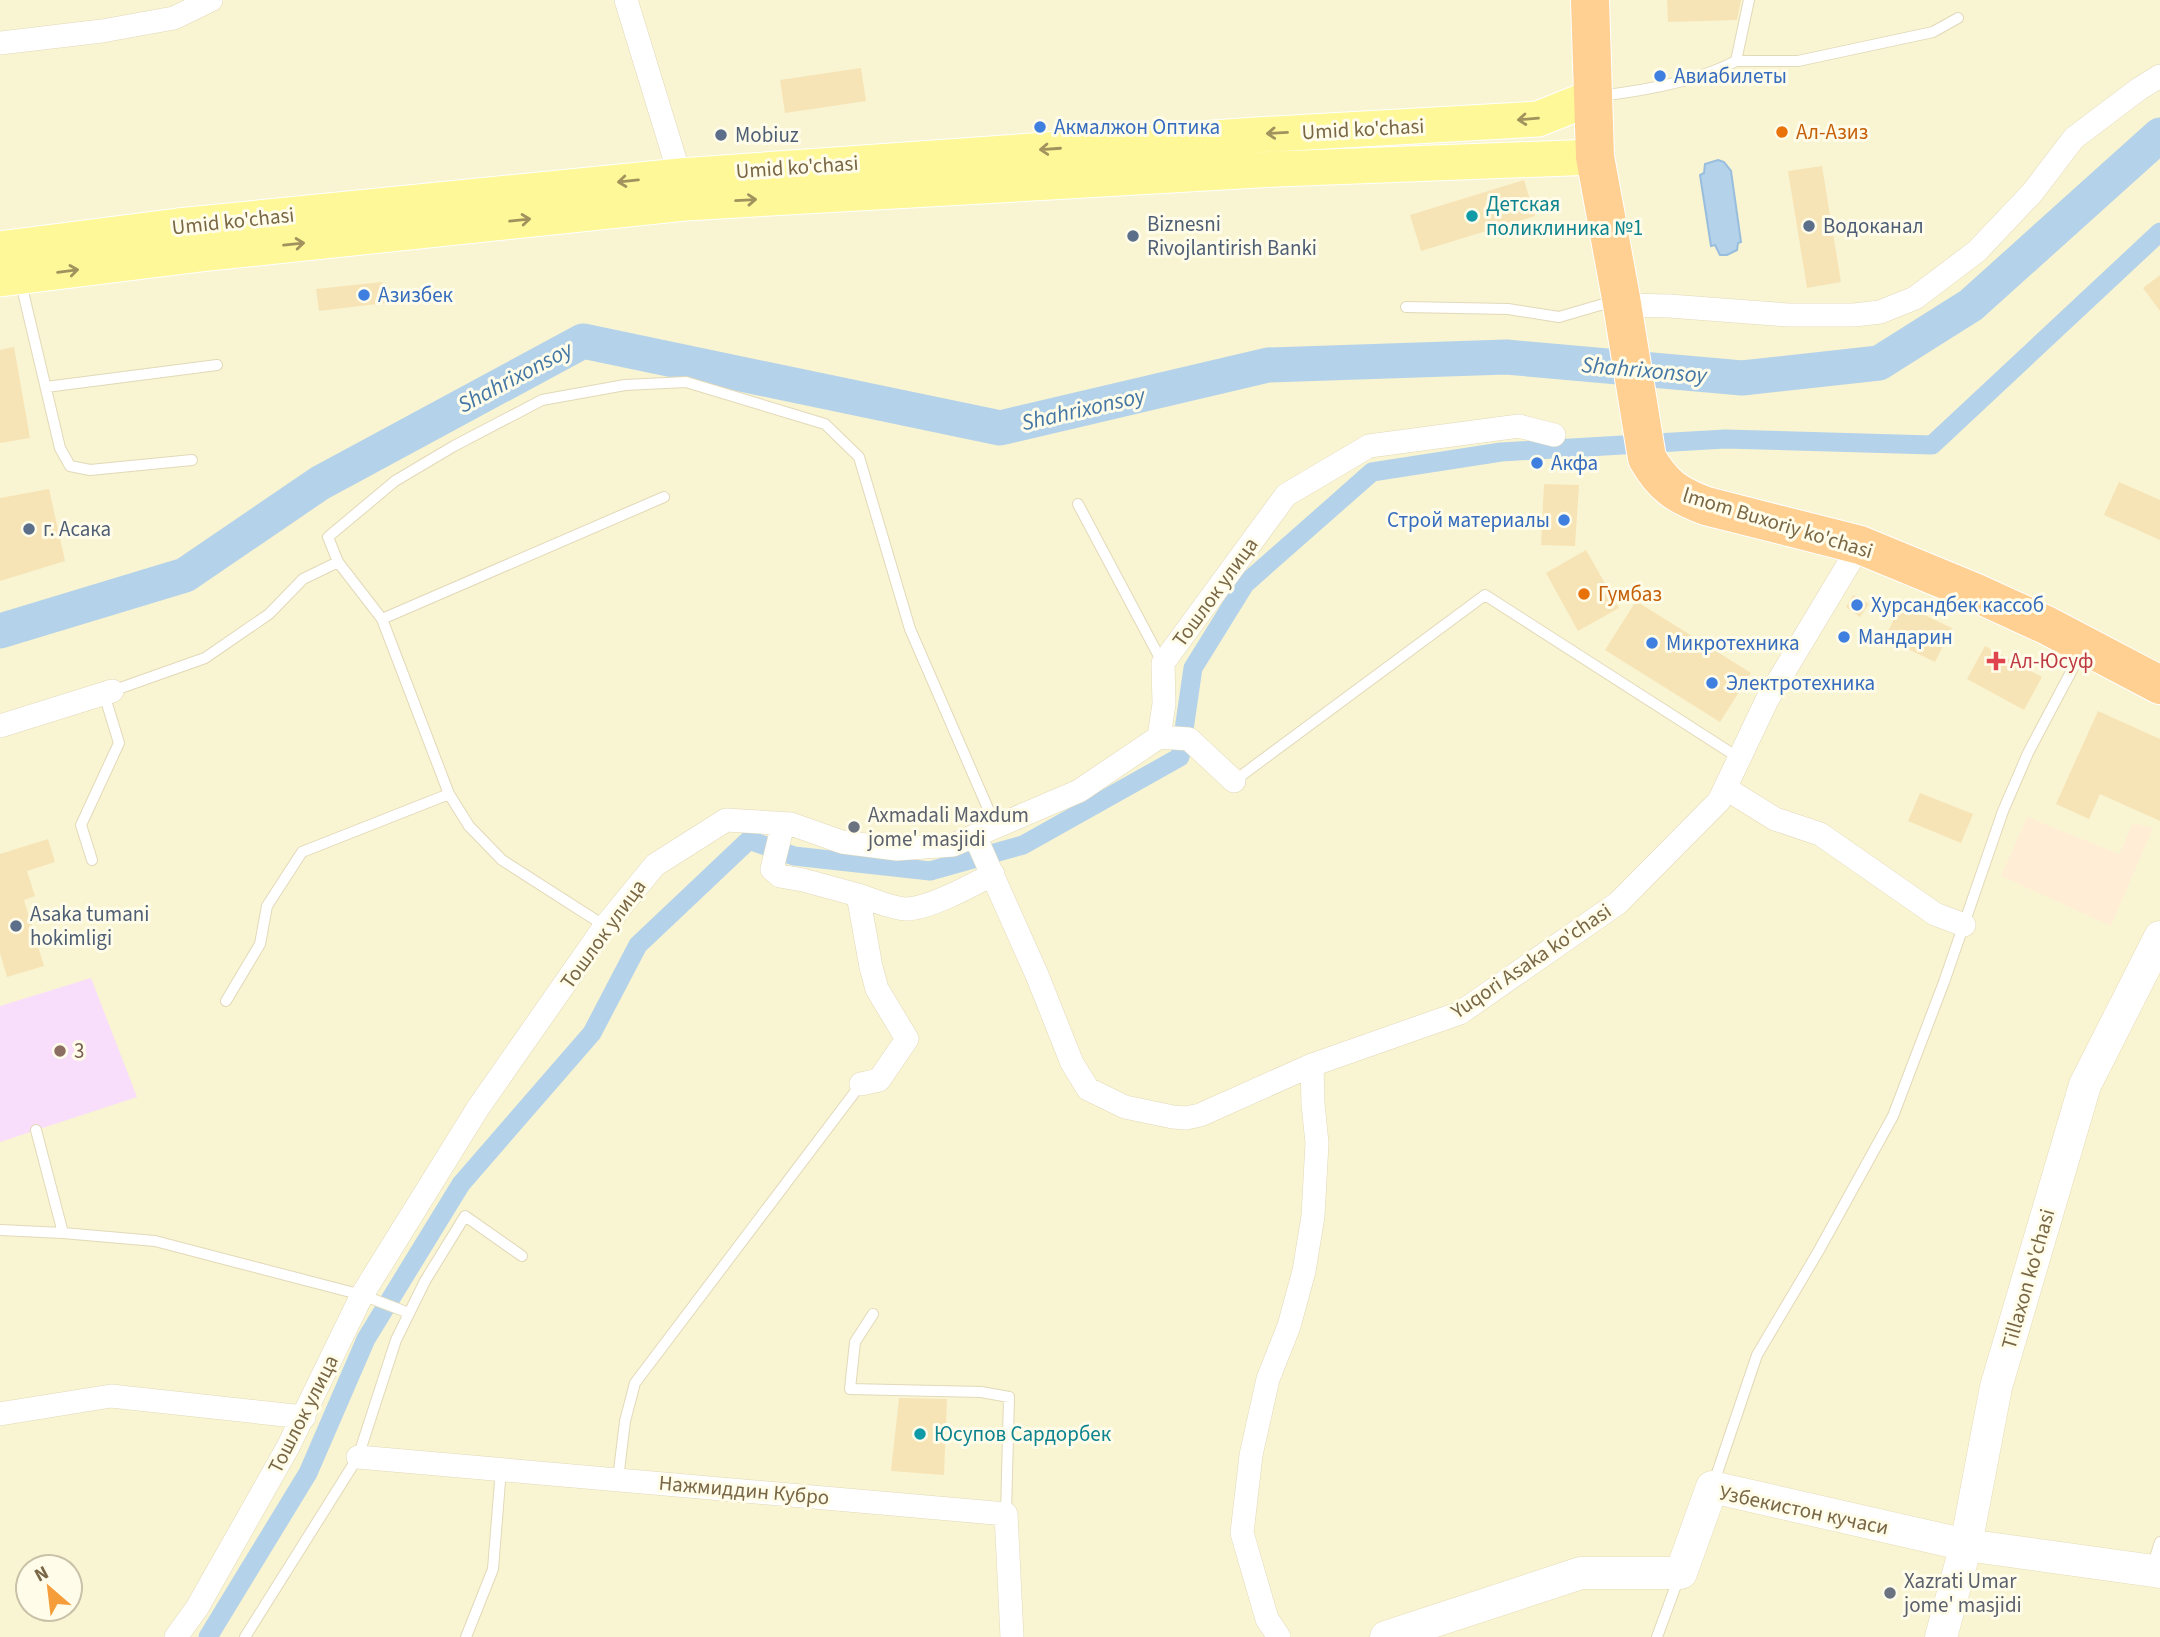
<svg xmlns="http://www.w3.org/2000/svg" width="2160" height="1637" font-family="'Source Sans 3',sans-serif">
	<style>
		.residential { fill: #f9f4d2; fill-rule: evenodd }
		.commercial { fill: #ffeed5 }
		.education { fill: #f9defb }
		.water { fill: #b4d2ea; stroke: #99bedd; stroke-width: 2 }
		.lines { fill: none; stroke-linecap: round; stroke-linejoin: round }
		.canal { stroke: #b4d2ea; stroke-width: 19 }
		.river { stroke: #b4d2ea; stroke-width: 35 }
		.building { fill: #f7e4b6 }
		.lane-casing { stroke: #e2d9b9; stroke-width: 12 }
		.street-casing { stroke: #e2d9b9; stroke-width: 24 }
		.secondary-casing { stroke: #e6dcb7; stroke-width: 33 }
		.primary-casing { stroke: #fff; stroke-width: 37 }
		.highway-casing { stroke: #fff; stroke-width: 40 }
		.lane { stroke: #fff; stroke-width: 10 }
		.street { stroke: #fff; stroke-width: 23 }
		.secondary { stroke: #fff; stroke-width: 32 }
		.primary { stroke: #fff898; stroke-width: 35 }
		.highway { stroke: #ffd092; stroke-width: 38 }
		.oneway { stroke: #a1925e }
		.shop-dot { fill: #3f7fe0; stroke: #fffdea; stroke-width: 2.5 }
		.food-dot { fill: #e8710a; stroke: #fffdea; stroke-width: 2.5 }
		.service-dot { fill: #5c6f8a; stroke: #fffdea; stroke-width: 2.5 }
		.culture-dot { fill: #0f9aa8; stroke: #fffdea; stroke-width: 2.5 }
		.health-dot { fill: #e0444e; stroke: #fffdea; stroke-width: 2.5 }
		.worship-dot { fill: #6b7280; stroke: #fffdea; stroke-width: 2.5 }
		.education-dot { fill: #8d6e63; stroke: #fffdea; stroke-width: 2.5 }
		.labels { text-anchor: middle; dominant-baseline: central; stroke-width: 6; stroke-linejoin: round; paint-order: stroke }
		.shop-label { font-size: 21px; fill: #366cbe; stroke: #fffdea; text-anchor: start }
		.street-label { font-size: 21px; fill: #796745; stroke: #fffdea }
		.food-label { font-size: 21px; fill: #c56008; stroke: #fffdea; text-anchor: start }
		.service-label { font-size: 21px; fill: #4e5e75; stroke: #fffdea; text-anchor: start }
		.culture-label { font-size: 21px; fill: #0d838f; stroke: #fffdea; text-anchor: start }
		.health-label { font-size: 21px; fill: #be3a42; stroke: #fffdea; text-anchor: start }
		.worship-label { font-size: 21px; fill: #5b616d; stroke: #fffdea; text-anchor: start }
		.education-label { font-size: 21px; fill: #785e54; stroke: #fffdea; text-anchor: start }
		.water-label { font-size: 23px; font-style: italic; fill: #4477a5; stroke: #fffdea }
	</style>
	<rect width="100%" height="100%" fill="#fefce2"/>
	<!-- residential -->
	<path class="residential" d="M0,0H2160V1637H0ZM28,1567H70V1609H28Z"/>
	<!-- commercial -->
	<path class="commercial" d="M2027,817L2119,854L2133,823L2153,828L2111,926L2001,876Z"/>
	<!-- education -->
	<path class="education" d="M91,978L137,1097L0,1142V1006Z"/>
	<!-- water -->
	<path class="water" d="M1718,160L1724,162L1731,171L1741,242L1738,243L1737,250L1727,255H1720L1715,245L1711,246L1700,175L1704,173L1705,164Z"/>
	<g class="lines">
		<!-- canal -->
		<path class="canal" d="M208,1637L308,1473L366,1339L461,1184L592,1033L638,945L749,840L794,856L930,871L1023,845L1180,757L1193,668L1245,584L1372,472L1501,452L1725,439L1932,445L2160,232"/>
		<!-- river -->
		<path class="river" d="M0,631L185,575L320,483L583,341L1000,428L1268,365L1506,357L1742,378L1879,363L1971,305L2160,135"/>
	</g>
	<!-- building -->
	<path class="building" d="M1667,0H1741L1737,20L1668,22Z
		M861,68L866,101L785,113L780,80Z
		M1822,166L1841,282L1807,288L1788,171Z
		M1524,180L1535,216L1421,251L1410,215Z
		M2160,275V311L2143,288Z
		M382,282L385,303L319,311L316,289Z
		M14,347L30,438L0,443V350Z
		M2119,482L2160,500V540L2104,515Z
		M1544,484L1579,485L1575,546L1541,545Z
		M49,489L65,561L0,581V498Z
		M1586,550L1619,608L1578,631L1546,573Z
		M1853,595L1869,604L1860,617L1846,607Z
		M1636,601L1751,673L1720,722L1605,650Z
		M1901,604L1952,628L1935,662L1885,638Z
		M1985,646L2042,677L2024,710L1967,679Z
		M2098,711L2160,739V821L2100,794L2089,819L2056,804Z
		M1920,793L1973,814L1961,843L1908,821Z
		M48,839L55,862L27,871L35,896L24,900L44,966L7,977L0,953V854Z
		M899,1398L947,1399L944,1475L891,1471Z"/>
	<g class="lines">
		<defs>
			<path id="lane" d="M1736,61H1798L1933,32L1958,18
				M1599,96C1641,91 1699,81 1736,61L1749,0
				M20,279L60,448L70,466L90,470L192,460
				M1406,307L1508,309L1559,317L1614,301
				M46,387L217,365
				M1078,504L1162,662
				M338,562L328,537L395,481L454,446L542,400L625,385L686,382L825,424L859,457L910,629L996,827
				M382,619L664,497
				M112,691L205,658L269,614L303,579L338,562L382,619L449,794L469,826L502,860L605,926
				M1234,781L1485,595L1739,758
				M92,860L81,825L119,743L104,694
				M226,1001L260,944L267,906L302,852L449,794
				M36,1130L63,1233
				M0,1230L63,1233L155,1241L362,1295L409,1313
				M873,1314L855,1342L850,1389L981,1392L1009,1397L1006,1514
				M618,1479L625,1421L635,1383L861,1084
				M1713,1485L1757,1355L1818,1252L1893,1116L1944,982L2003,811L2028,753L2082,651
				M2152,1567L2160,1542
				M245,1637L358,1457L396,1340L425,1281L465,1216L522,1256
				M466,1637L493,1569L501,1469
				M1657,1637L1679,1577"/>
			<path id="street" d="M626,0L680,176
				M0,43L102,31L174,18L211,0
				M1622,305L1669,306L1788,315H1854L1880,312L1915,298L1977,251L2032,193L2074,138L2139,89L2160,76
				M0,726L112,691
				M1159,737L1189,739L1234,781
				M1725,788L1775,819L1820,834L1935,914L1964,925
				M783,824L772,869L780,876L803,880L858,895
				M975,836L1037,975L1072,1063L1088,1089L1125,1107L1173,1117L1186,1118L1200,1115L1312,1065
				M861,1084L879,1080L907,1039L877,989L871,967L858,895C870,899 893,909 906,909C929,909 972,885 993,874
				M0,1414L111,1396L304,1417
				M358,1457L1006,1514L1012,1637
				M176,1637L197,1608L288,1447L362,1295L478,1108L605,926L655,865L726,820L791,824L842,842L897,849L953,845L1079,791L1159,737L1164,704L1163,663L1286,495L1369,446L1519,426L1554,435
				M1279,1637L1267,1619L1242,1533L1251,1455L1268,1379L1289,1326L1304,1271L1313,1216L1317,1143L1313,1104L1312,1065L1460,1013L1618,903L1719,801L1767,700L1860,545"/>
			<path id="secondary" d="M1386,1637L1581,1573H1681L1712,1487L1966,1545L2160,1572
				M1941,1637L1966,1545L1996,1387L2085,1085L2160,937"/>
			<path id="primary" d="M0,249L178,226L680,176L1256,135L1538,119L1593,97
				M0,279L201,254L685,203L1277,169L1595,157"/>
			<path id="highway" d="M1590,0L1595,157L1621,298L1647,458C1663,486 1677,495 1706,506L1860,545L1974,592L2046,625L2160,685"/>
		</defs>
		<!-- lane casing -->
		<use href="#lane" class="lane-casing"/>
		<!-- street casing -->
		<use href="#street" class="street-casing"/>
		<!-- secondary casing -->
		<use href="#secondary" class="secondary-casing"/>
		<!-- primary casing -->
		<use href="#primary" class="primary-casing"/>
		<!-- highway casing -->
		<use href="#highway" class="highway-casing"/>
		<!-- lane -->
		<use href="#lane" class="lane"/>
		<!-- street -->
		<use href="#street" class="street"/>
		<!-- secondary -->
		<use href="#secondary" class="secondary"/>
		<!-- primary -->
		<use href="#primary" class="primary"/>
		<!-- highway -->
		<use href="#highway" class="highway"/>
	</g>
	<!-- one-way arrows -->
	<defs><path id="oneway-shaft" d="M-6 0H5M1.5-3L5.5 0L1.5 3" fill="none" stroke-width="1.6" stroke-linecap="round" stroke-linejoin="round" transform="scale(1.75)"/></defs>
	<g class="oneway">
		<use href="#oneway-shaft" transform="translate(1528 119) rotate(175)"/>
		<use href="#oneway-shaft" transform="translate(1277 133) rotate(177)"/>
		<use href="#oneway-shaft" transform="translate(1050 149) rotate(176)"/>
		<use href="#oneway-shaft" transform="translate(628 181) rotate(174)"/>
		<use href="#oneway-shaft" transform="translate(746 200) rotate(-3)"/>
		<use href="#oneway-shaft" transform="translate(520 220) rotate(-6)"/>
		<use href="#oneway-shaft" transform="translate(294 244) rotate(-6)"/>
		<use href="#oneway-shaft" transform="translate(68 271) rotate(-7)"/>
	</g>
	<!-- markers -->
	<g class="shop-dot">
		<circle cx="1660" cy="76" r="7"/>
		<circle cx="1040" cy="127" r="7"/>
		<circle cx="364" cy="295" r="7"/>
		<circle cx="1537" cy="463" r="7"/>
		<circle cx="1564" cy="520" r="7"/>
		<circle cx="1857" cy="605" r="7"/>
		<circle cx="1844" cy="637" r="7"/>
		<circle cx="1652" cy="643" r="7"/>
		<circle cx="1712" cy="683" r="7"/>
	</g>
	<g class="food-dot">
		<circle cx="1782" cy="132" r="7"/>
		<circle cx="1584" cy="594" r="7"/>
	</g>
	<g class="service-dot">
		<circle cx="721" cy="135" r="7"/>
		<circle cx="1809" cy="226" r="7"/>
		<circle cx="1133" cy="236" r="7"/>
		<circle cx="29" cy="529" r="7"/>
		<circle cx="16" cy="926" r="7"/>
	</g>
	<g class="culture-dot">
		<circle cx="1472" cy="216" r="7"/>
		<circle cx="920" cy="1434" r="7"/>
	</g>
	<path class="health-dot" d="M1992.5 650.5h7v7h7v7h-7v7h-7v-7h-7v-7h7z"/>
	<g class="worship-dot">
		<circle cx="854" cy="827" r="7"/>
		<circle cx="1890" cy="1593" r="7"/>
	</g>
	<circle class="education-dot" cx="60" cy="1051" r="7"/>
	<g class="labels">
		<!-- shop labels -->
		<g class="shop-label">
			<text x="1674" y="76">Авиабилеты</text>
			<text x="1054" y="127">Акмалжон Оптика</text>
			<text x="378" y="295">Азизбек</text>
			<text x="1551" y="463">Акфа</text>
			<text x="1550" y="520" text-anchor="end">Строй материалы</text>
			<text x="1871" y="605">Хурсандбек кассоб</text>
			<text x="1858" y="637">Мандарин</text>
			<text x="1666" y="643">Микротехника</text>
			<text x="1726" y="683">Электротехника</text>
		</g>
		<!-- street labels -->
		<g class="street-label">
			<text transform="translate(1363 129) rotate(-3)">Umid ko'chasi</text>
			<text transform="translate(797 167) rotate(-4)">Umid ko'chasi</text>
			<text transform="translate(233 221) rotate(-6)">Umid ko'chasi</text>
			<text transform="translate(1778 523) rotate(17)">lmom Buxoriy ko'chasi</text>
			<text transform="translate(1215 592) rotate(-54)">Тошлок улица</text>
			<text transform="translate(603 934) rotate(-54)">Тошлок улица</text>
			<text transform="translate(1531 961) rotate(-34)">Yuqori Asaka ko'chasi</text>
			<text transform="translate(2028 1279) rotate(-74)">Tillaxon ko'chasi</text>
			<text transform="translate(303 1414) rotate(-63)">Тошлок улица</text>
			<text transform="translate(744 1490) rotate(5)">Нажмиддин Кубро</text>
			<text transform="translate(1804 1510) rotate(12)">Узбекистон кучаси</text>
		</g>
		<!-- food labels -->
		<g class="food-label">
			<text x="1796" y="132">Ал-Азиз</text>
			<text x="1598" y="594">Гумбаз</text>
		</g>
		<!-- service labels -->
		<g class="service-label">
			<text x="735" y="135">Mobiuz</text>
			<text x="1147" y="224">Biznesni<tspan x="1147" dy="24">Rivojlantirish Banki</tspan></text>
			<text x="1823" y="226">Водоканал</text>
			<text x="43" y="529">г. Асака</text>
			<text x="30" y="914">Asaka tumani<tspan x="30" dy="24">hokimligi</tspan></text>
		</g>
		<!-- culture labels -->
		<g class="culture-label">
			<text x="1486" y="204">Детская<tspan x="1486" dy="24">поликлиника №1</tspan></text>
			<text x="934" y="1434">Юсупов Сардорбек</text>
		</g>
		<!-- health labels -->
		<g class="health-label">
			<text x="2010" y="661">Ал-Юсуф</text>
		</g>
		<!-- worship labels -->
		<g class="worship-label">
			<text x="868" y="815">Axmadali Maxdum<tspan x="868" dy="24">jome' masjidi</tspan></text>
			<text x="1904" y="1581">Xazrati Umar<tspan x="1904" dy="24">jome' masjidi</tspan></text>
		</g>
		<!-- education labels -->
		<g class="education-label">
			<text x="74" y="1051">3</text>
		</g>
		<!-- water labels -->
		<g class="water-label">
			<text transform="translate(1644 370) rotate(5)">Shahrixonsoy</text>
			<text transform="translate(515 377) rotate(-28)">Shahrixonsoy</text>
			<text transform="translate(1083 409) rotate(-13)">Shahrixonsoy</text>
		</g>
	</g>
	<!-- north arrow -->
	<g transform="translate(49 1588) rotate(332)"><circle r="33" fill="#fffdea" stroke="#c9c1a8" stroke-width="2"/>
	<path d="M0-5L12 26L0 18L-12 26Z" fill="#f59d3a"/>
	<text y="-10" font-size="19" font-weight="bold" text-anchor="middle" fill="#796745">N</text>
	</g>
</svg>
